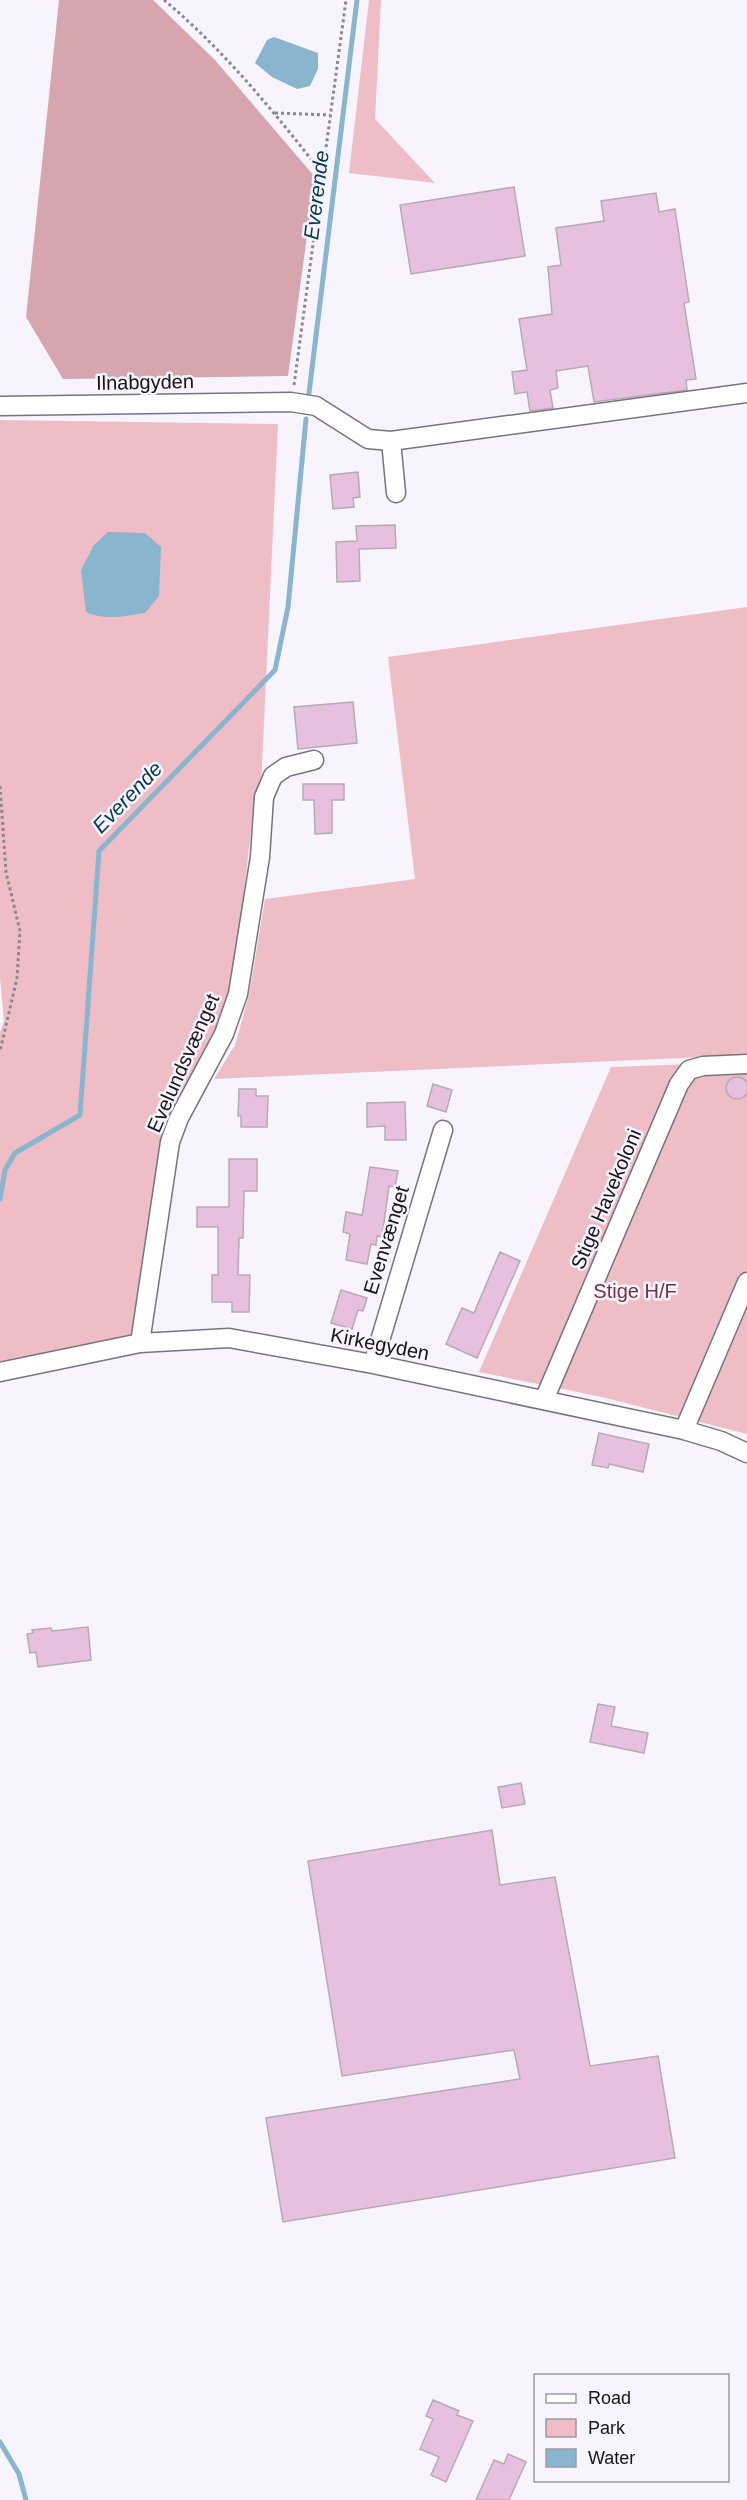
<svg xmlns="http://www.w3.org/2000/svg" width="747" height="2500" font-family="Helvetica,sans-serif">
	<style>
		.green { fill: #efbdc6 }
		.forest { fill: #d7a5ae }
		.water { fill: #89b5cf }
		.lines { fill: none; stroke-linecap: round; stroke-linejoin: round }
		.stream { stroke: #89b5cf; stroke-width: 5 }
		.building { fill: #e7c0df; stroke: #b6abb3; stroke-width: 1.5 }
		.minor-casing { stroke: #78747f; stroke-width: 21 }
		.path { stroke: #8b898f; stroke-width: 3; stroke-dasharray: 3 3; stroke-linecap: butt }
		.minor { stroke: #fff; stroke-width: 18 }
		.labels { text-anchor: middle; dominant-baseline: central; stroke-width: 5; stroke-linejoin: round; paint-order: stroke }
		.street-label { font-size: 20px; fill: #151418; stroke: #f7f4fd }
		.park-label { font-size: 20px; fill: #713242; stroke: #f7f4fd }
		.water-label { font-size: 21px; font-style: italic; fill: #003b56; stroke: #f7f4fd }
	</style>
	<rect width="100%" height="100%" fill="#f7f4fd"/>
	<!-- green -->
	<path class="green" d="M369,0H381L375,119L435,183L349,173Z
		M0,420L278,424L261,786L254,804L242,909L229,991L212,1041L162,1136L131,1335L0,1364V1032L4,1021L0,978Z
		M747,607V1055L214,1079L235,1045L249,995L265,899L415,879L388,657Z
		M747,1062V1434L602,1397L479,1372L611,1067Z"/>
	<!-- forest -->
	<path class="forest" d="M59,0H153L215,60L315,177L288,376L63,379L26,317Z"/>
	<!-- water -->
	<path class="water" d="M274,37L318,53V69L310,86L297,89L272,77L255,63L267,40Z
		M108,532L145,533L161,547L159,596L145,613C125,616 106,621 86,612L81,570L94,545Z"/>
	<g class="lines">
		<!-- stream -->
		<path class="stream" d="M309,393L357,0
			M0,1199L5,1170L15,1153L80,1115L99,851L275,670L288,607L306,419
			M0,2442L19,2474L26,2500"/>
	</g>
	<!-- building -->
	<path class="building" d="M514,187L525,256L411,274L400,205Z
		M656,193L659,212L675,209L689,302L684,303L696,379L686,380L687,390L594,402L588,366L556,371L558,388L550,390L553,408L530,411L527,392L515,394L512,372L527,370L519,319L552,314L548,267L561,265L556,228L604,221L601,201Z
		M358,472L360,497L353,498L354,507L333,509L330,475Z
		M395,525L396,548L359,549L360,581L337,582L336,542L357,541L356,526Z
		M353,702L357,743L298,749L294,707Z
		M303,784H344V800H332V833L315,834L314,800H303Z
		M726 1088a11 11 0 1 1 22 0a11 11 0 1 1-22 0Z
		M433,1084L452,1090L446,1112L427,1106Z
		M239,1089H256V1096H268L267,1127H241V1116H238Z
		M405,1102L406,1140H385V1126L367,1127V1103Z
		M229,1159H257V1191H244L243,1238H239L238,1275H250L249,1312H232V1302H212V1275H218V1227H197V1207H229Z
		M370,1167L398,1171L395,1187L389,1186L382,1237L377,1236L376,1245L371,1244L367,1264L346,1260L350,1234L343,1232L346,1212L362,1215Z
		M500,1252L520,1261L477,1358L446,1344L462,1308L474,1313Z
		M341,1290L367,1298L363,1311L358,1310L352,1329L331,1323Z
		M599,1433L649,1444L643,1472L609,1464L608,1468L592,1465Z
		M88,1627L91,1660L38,1667L36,1652L30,1653L27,1634L33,1633L32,1630L51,1628L52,1631Z
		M598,1704L615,1707L611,1726L648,1733L644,1753L590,1742Z
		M521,1783L525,1804L502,1808L498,1787Z
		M492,1830L500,1885L555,1877L590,2066L658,2056L675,2158L283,2222L266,2118L520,2079L514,2050L342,2076L308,1861Z
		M433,2400L459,2411L457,2415L473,2421L446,2482L431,2475L439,2457L420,2449L433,2419L426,2416Z
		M508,2454L526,2462L509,2500H476L494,2460L504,2464Z"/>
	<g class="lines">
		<defs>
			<path id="minor" d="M0,406L291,402L316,406L368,439L391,441L747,393
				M391,441L396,493
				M140,1343L170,1142L179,1118L224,1034L238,994L260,857L264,797L273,776L286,767L314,760
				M373,1364L443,1130
				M0,1372L140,1343L229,1338L373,1364L684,1430L721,1441L747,1453
				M544,1400L679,1084L689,1070L703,1066L747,1064
				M684,1430L747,1282"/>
		</defs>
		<!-- minor casing -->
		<use href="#minor" class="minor-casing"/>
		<!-- path -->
		<path class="path" d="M164,0C224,50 274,112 322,173
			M275,113L330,115
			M294,385L346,0
			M0,786L6,872L20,931L17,978L0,1051"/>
		<!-- minor -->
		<use href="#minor" class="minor"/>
	</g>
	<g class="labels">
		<!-- street labels -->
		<g class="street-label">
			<text transform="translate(145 382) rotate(-1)">Ilnabgyden</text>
			<text transform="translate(183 1063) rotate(-66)">Evelundsvænget</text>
			<text transform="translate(606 1199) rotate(-67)">Stige Havekoloni</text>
			<text transform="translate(386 1240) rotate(-73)">Evenvænget</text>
			<text transform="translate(380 1344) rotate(11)">Kirkegyden</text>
		</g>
		<!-- park labels -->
		<g class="park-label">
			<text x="635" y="1291">Stige H/F</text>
		</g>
		<!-- water labels -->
		<g class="water-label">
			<text transform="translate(316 195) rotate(-83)">Everende</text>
			<text transform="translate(127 797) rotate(-46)">Everende</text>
		</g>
	</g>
	<!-- legend -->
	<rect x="534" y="2374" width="195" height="108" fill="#f7f4fd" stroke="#9d9aa1" stroke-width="1.5"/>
	<rect x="546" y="2394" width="30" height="9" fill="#ffffff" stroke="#9d9aa1" stroke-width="1.5"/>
	<text x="588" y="2404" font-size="18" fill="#151418">Road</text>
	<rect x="546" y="2419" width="30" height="18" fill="#efbdc6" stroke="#9d9aa1" stroke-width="1.5"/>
	<text x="588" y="2434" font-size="18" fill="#151418">Park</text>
	<rect x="546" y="2449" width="30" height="18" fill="#89b5cf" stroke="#9d9aa1" stroke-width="1.5"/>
	<text x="588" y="2464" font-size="18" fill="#151418">Water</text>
</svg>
